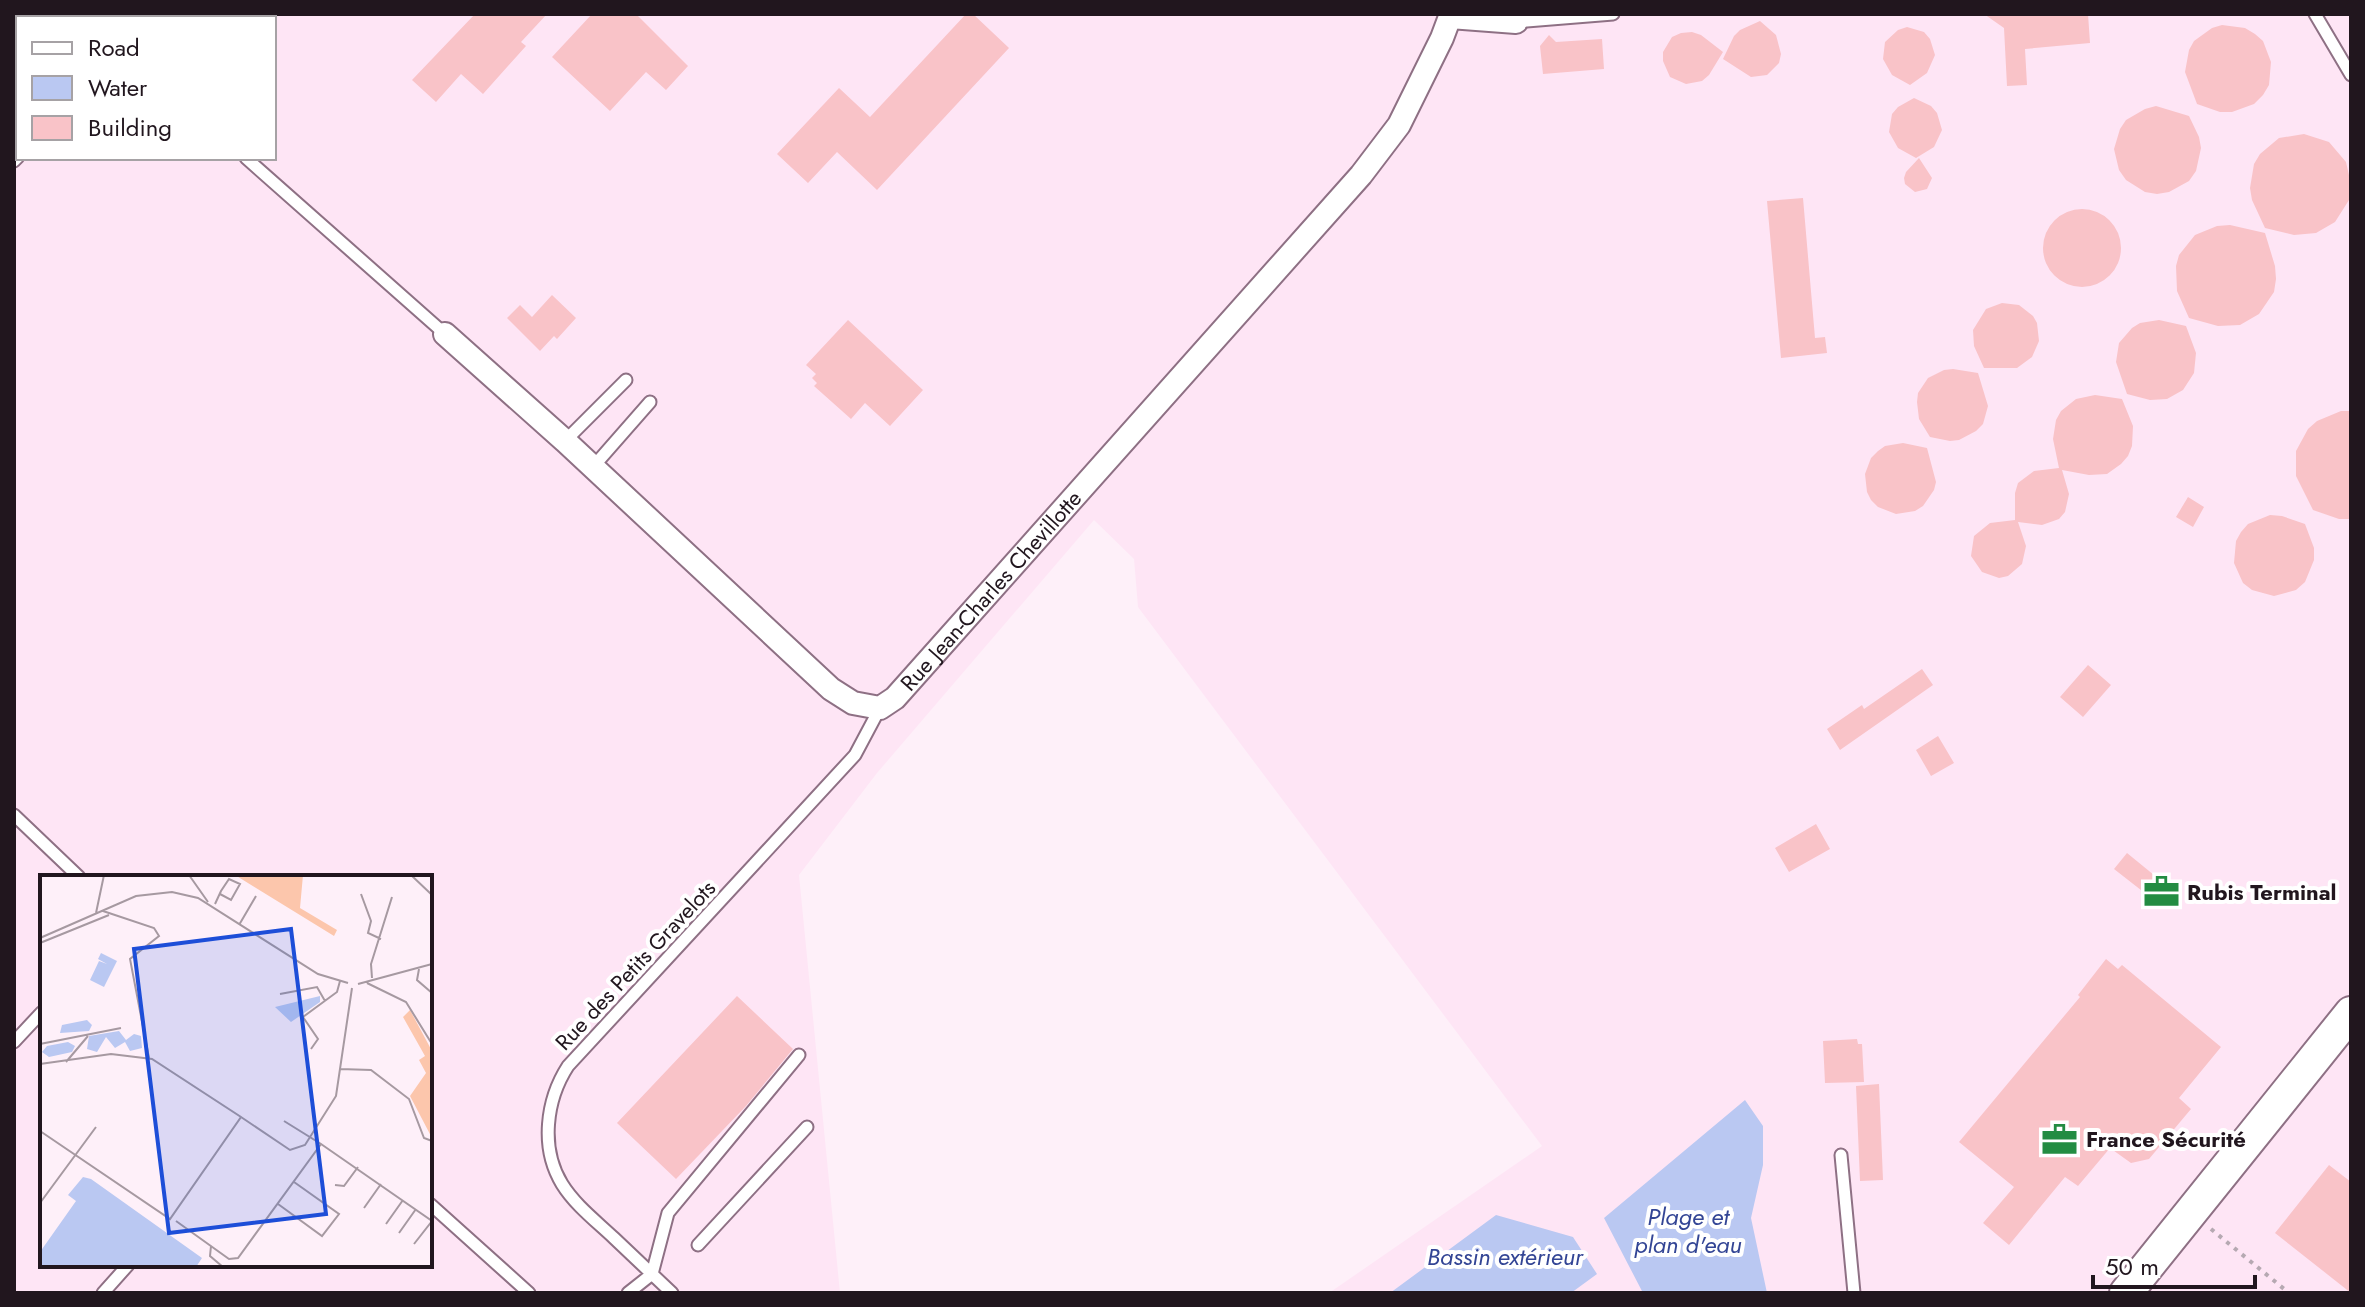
<svg xmlns="http://www.w3.org/2000/svg" width="2365" height="1307" font-family="Jost,sans-serif">
	<style>
		.built { fill: #fee5f5; fill-rule: evenodd }
		.water { fill: #bac8f2 }
		.building { fill: #f9c3c8 }
		.lines { fill: none; stroke-linecap: round; stroke-linejoin: round }
		.lane-casing { stroke: #8e7084; stroke-width: 15 }
		.street-casing { stroke: #8e7084; stroke-width: 26 }
		.secondary-casing { stroke: #8e7084; stroke-width: 36 }
		.path { stroke: #b6a9b2; stroke-width: 4; stroke-dasharray: 4 6; stroke-linecap: butt }
		.lane { stroke: #fff; stroke-width: 11 }
		.street { stroke: #fff; stroke-width: 22 }
		.secondary { stroke: #fff; stroke-width: 32 }
		.labels { text-anchor: middle; dominant-baseline: central; stroke-width: 8; stroke-linejoin: round; paint-order: stroke }
		.street-label { font-size: 22px; fill: #21161e; stroke: #fff }
		.poi-label { font-size: 22px; font-weight: bold; fill: #21161e; stroke: #fff; text-anchor: start }
		.water-label { font-size: 24px; font-style: italic; fill: #334595; stroke: #fff }
		.inset-road { fill: none; stroke: #a699a1; stroke-width: 2 }
		.view { fill: #1d4ed8; fill-opacity: 0.15; stroke: #1d4ed8; stroke-width: 4 }
		.inset-edge { fill: none; stroke: #21161e; stroke-width: 4 }
	</style>
	<rect width="100%" height="100%" fill="#fef0f9"/>
	<!-- built -->
	<path class="built" d="M14,14H2351V1293H1329L1542,1146L1138,607L1134,559L1094,520L877,773L799,875L840,1293H14ZM18,18H274V158H18ZM42,877H430V1265H42Z"/>
	<!-- water -->
	<path class="water" d="M1745,1100L1763,1126V1165L1751,1218L1767,1293H1643L1604,1218Z
		M1496,1215L1573,1237L1597,1274L1571,1293H1390Z"/>
	<!-- building -->
	<path class="building" d="M475,14H547L521,42L526,46L483,94L461,74L436,102L412,80Z
		M592,14H636L688,66L666,90L646,72L610,111L552,57Z
		M966,14H973L1009,48L877,190L837,152L808,183L777,154L839,88L870,117Z
		M1984,14H2088L2090,43L2025,49L2027,85L2007,86L2004,28Z
		M1760,21L1776,35L1781,54L1779,63L1767,75L1751,77L1723,59L1734,36L1740,30Z
		M2222,25L2245,28L2255,34L2263,41L2271,62L2269,85L2263,95L2254,104L2232,112H2220L2197,104L2185,72L2189,50L2194,41L2212,28Z
		M1907,27L1924,32L1930,39L1935,55L1927,73L1910,85L1892,75L1883,59L1885,42L1898,30Z
		M1692,32L1701,35L1723,52L1709,75L1702,81L1686,84L1670,77L1663,61V52L1672,37L1681,33Z
		M1549,35L1556,42L1602,39L1604,69L1543,74L1540,46Z
		M1914,98L1931,106L1937,113L1942,130L1934,147L1916,158L1898,148L1889,132L1892,114L1898,107Z
		M2156,106L2189,116L2199,137L2201,148L2196,171L2189,181L2169,192L2157,194L2145,192L2126,180L2119,170L2114,149L2120,129L2126,120L2145,109Z
		M2304,134L2329,142L2346,162L2351,184L2349,200L2335,222L2316,233L2294,235L2265,228L2252,200L2250,188L2254,164L2260,154L2279,138Z
		M1919,158L1932,178L1927,189L1915,192L1905,184L1904,178L1906,172Z
		M1803,198L1815,338L1825,337L1827,353L1781,358L1767,201Z
		M2043 248a39 39 0 1 1 78 0a39 39 0 1 1-78 0Z
		M2230,225L2265,233L2275,266L2276,279L2274,292L2259,314L2240,325L2218,326L2189,318L2177,291L2176,266L2179,255L2195,235L2217,226Z
		M552,295L576,318L557,339L554,336L540,351L507,318L520,305L532,317Z
		M2002,303L2019,305L2033,316L2037,323L2039,341L2032,357L2017,368H1984L1974,346L1973,330L1986,309Z
		M848,320L923,390L890,426L865,403L851,419L814,386L817,383L812,378L816,374L806,365Z
		M2159,320L2186,326L2196,353L2194,373L2183,390L2167,399L2150,400L2127,394L2116,362L2119,343L2132,328L2140,323Z
		M1953,369L1978,373L1988,406L1983,424L1976,431L1959,440L1950,441L1930,437L1919,419L1917,402L1918,393L1928,378L1944,370Z
		M2095,395L2122,399L2133,426L2132,446L2128,456L2121,464L2107,474L2089,475L2062,470L2069,494L2065,512L2059,519L2042,525L2018,522L2026,546L2022,564L2008,576L1999,578L1982,572L1971,556L1974,536L1990,523L2015,520V493L2018,483L2034,471L2059,468L2053,439L2056,420L2061,411L2076,399Z
		M2341,411H2351V519H2339L2313,510L2296,476V451L2308,429L2317,421Z
		M1903,443L1927,448L1936,482L1934,490L1923,506L1915,511L1896,514L1878,507L1871,500L1867,492L1865,474L1871,458L1878,451L1885,446Z
		M2188,497L2204,507L2193,527L2176,517Z
		M2270,515L2282,516L2305,524L2314,548V560L2305,582L2296,590L2274,596L2252,590L2243,583L2234,563L2236,541L2241,532L2248,524Z
		M2088,665L2111,685L2083,717L2060,697Z
		M1922,669L1933,685L1840,750L1827,729L1862,705L1864,709Z
		M1938,736L1954,763L1931,776L1916,750Z
		M1816,824L1830,849L1789,872L1775,848Z
		M2127,853L2176,893L2164,908L2114,869Z
		M2106,959L2118,969L2122,965L2221,1047L2179,1098L2191,1109L2149,1159L2131,1163L2110,1148L2078,1186L2065,1177L2009,1245L1983,1223L2014,1187L1959,1142L2080,997L2078,995Z
		M737,996L793,1049L746,1106L676,1179L617,1123Z
		M1857,1039L1858,1044H1862L1864,1082L1825,1083L1823,1041Z
		M1879,1084L1883,1180L1860,1181L1856,1086Z
		M2329,1165L2351,1182V1293L2275,1233Z"/>
	<g class="lines">
		<defs>
			<path id="lane" d="M2315,14L2351,75
				M113,18V14
				M1516,22L1613,14
				M246,158L445,334
				M14,161L18,157
				M565,441L626,380
				M593,467L650,402
				M14,815L79,877
				M14,1042L42,1012
				M1841,1155L1854,1293
				M430,1204L529,1293
				M698,1245L807,1127
				M103,1293L128,1265
				M628,1293L652,1274L668,1213L799,1055
				M672,1293C653,1275 633,1256 614,1238C596,1221 575,1205 562,1184C540,1148 546,1100 568,1066L855,755L880,708"/>
			<g id="street">
				<path d="M1450,17L1516,22"/>
				<path id="s1" d="M445,334L565,441L831,689L853,703L880,708L895,698L1361,175L1399,125L1442,38L1451,14"/>
			</g>
			<path id="secondary" d="M2126,1293L2351,1013"/>
		</defs>
		<!-- lane casing -->
		<use href="#lane" class="lane-casing"/>
		<!-- street casing -->
		<use href="#street" class="street-casing"/>
		<!-- secondary casing -->
		<use href="#secondary" class="secondary-casing"/>
		<!-- path -->
		<path class="path" d="M2211,1229L2289,1293"/>
		<!-- lane -->
		<use href="#lane" class="lane"/>
		<!-- street -->
		<use href="#street" class="street"/>
		<!-- secondary -->
		<use href="#secondary" class="secondary"/>
	</g>
	<!-- icons -->
	<defs>
		<symbol id="office-bare" viewBox="-9 -9 18 18"><path d="M-6-3h4V-5.5h4V-3h4V5H-6ZM-1-4.5V-3h2v-1.5ZM-6 0V1H6V0Z" fill="#238c42" stroke="#fff" stroke-width="2.5" paint-order="stroke"/></symbol>
	</defs>
	<g fill-rule="evenodd">
		<use href="#office-bare" x="2136" y="866" width="51" height="51"/>
		<use href="#office-bare" x="2034" y="1114" width="51" height="51"/>
	</g>
	<g class="labels">
		<!-- street labels -->
		<g class="street-label">
			<text stroke="none"><textPath href="#s1" startOffset="740">Rue Jean-Charles Chevillotte</textPath></text>
			<text transform="translate(635 965) rotate(-47)">Rue des Petits Gravelots</text>
		</g>
		<!-- poi labels -->
		<g class="poi-label">
			<text x="2187" y="892">Rubis Terminal</text>
			<text x="2086" y="1139">France Sécurité</text>
		</g>
		<!-- water labels -->
		<g class="water-label">
			<text x="1688" y="1216">Plage et<tspan x="1688" dy="28">plan d'eau</tspan></text>
			<text x="1505" y="1256">Bassin extérieur</text>
		</g>
	</g>
	<!-- overview -->
	<g transform="translate(40 875)">
		<rect width="392" height="392" fill="#fef0f9"/>
		<path d="M195,0H263L260,33L297,55L294,61ZM370,135L392,176V263L370,221L386,198L379,185L385,181L363,142Z" fill="#fcc6ac"/>
		<path d="M61,78L77,86L64,112L50,105L59,86L67,89L58,84ZM280,121V127L251,147L235,132ZM47,145L52,150L49,156L20,158L22,150ZM79,156L86,165L94,159L101,161L102,173L90,176L85,167L75,173L66,162L57,177L47,174L49,161ZM28,167L35,171L32,177L9,182L2,177L7,171ZM43,302L51,304L162,383L156,392H0V377L36,326L28,320Z" fill="#bac8f2"/>
		<path class="inset-road" d="M149,0L168,27M371,0L392,20M321,19L331,46L328,58L341,64M175,29L181,16L189,4L200,9L191,25L180,19M63,36L114,53L119,61L90,84L109,183M56,38L64,0M199,50L216,21M0,63L96,21L132,17L158,23L278,99L308,108M0,68L69,40M379,94L377,105L392,118M332,103L331,89L352,22M327,108L366,127L392,169M318,109L392,89M240,119L277,112L285,126M0,169L81,153M271,174L278,164L263,142L297,117L300,106M26,187L48,161M0,189L71,179L112,184L201,242L130,344L0,256M300,194L331,195L369,224L384,263L392,266M201,242L250,275L265,270L296,221L312,113M281,269L392,346L374,369M295,310L304,311L318,292M0,328L56,252M238,329L282,361L299,339L254,307M324,333L341,309M136,346L189,384L198,383L281,269L244,246M346,349L363,325M359,358L376,334M171,371L170,381L183,392"/>
		<path class="view" d="M251,54L286,339L129,358L94,74Z"/>
		<rect width="392" height="392" class="inset-edge"/>
	</g>
	<!-- border -->
	<rect width="2365" height="1307" fill="none" stroke="#21161e" stroke-width="32"/>
	<!-- legend -->
	<rect x="16" y="16" width="260" height="144" fill="#ffffff" stroke="#a6a2a5" stroke-width="2"/>
	<rect x="32" y="42" width="40" height="12" fill="#ffffff" stroke="#a6a2a5" stroke-width="2"/>
	<text x="88" y="56" font-size="24" fill="#21161e">Road</text>
	<rect x="32" y="76" width="40" height="24" fill="#bac8f2" stroke="#a6a2a5" stroke-width="2"/>
	<text x="88" y="96" font-size="24" fill="#21161e">Water</text>
	<rect x="32" y="116" width="40" height="24" fill="#f9c3c8" stroke="#a6a2a5" stroke-width="2"/>
	<text x="88" y="136" font-size="24" fill="#21161e">Building</text>
	<!-- scale -->
	<path d="M2093 1275v12h162v-12" fill="none" stroke="#21161e" stroke-width="4"/>
	<text x="2105" y="1275" font-size="24" fill="#21161e" stroke="#ffffff" stroke-width="6" paint-order="stroke">50 m</text>
</svg>
